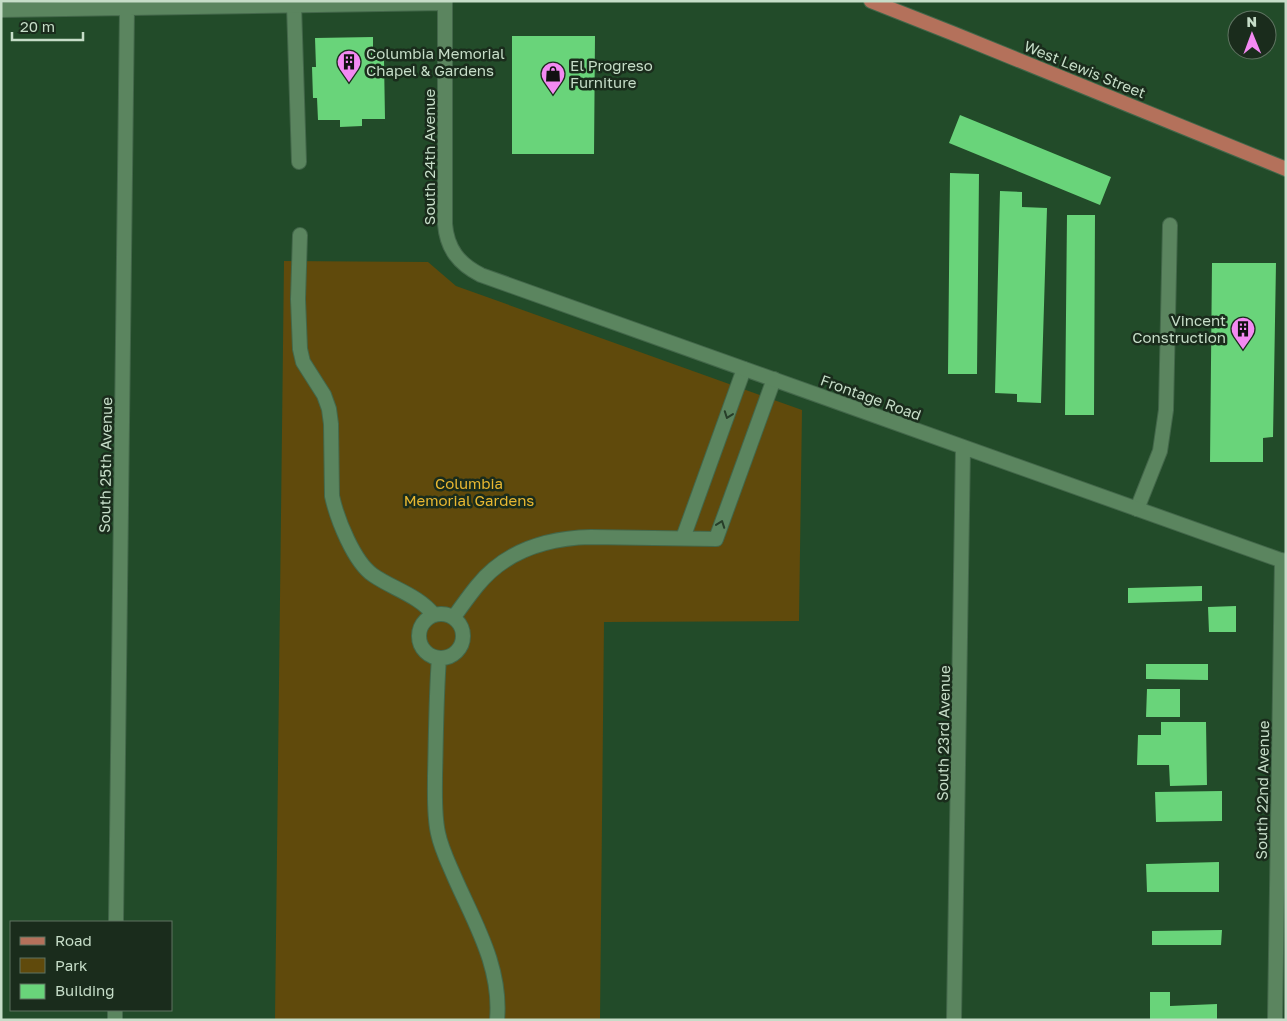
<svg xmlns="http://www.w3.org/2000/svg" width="1287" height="1021" font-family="'Golos Text',sans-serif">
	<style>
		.green { fill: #604a0c }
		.building { fill: #69d47a }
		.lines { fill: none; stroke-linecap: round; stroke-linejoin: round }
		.service-casing { stroke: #43674a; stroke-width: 16 }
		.minor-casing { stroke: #43674a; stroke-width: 16 }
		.primary-casing { stroke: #43674a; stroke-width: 16 }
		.service { stroke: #5b855f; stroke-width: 14 }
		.minor { stroke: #5b855f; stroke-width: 14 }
		.primary { stroke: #b4715b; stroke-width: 14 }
		.oneway { stroke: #273e29 }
		.labels { text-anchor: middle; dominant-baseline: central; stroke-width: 5; stroke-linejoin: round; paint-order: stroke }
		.poi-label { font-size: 15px; fill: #c6ddc8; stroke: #1a2c1c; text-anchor: start }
		.street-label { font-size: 15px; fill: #c6ddc8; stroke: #1a2c1c }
		.park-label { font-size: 15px; fill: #e9b831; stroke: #1a2c1c }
	</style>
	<rect width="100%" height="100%" fill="#224b29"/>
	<!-- green -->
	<path class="green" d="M284,261L428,262L456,286L802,410L799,621L604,622L600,1020H275Z"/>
	<!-- building -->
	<path class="building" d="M512,36H595L594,154H512Z
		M373,37V60H384L385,119H362V126L340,127V120H318L317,98H313L312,67H316L315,38Z
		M960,115L1111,177L1100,205L949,143Z
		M950,173L979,174L977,374H948Z
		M1000,191L1022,192V207L1047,208L1041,403L1017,402V394L995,393Z
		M1067,215H1095L1094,415H1065Z
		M1212,263H1276L1273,437L1263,438V462H1210Z
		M1202,586V601L1128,603V588Z
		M1236,606V632H1209L1208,607Z
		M1146,664H1208V680L1146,679Z
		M1147,689H1180V717H1146Z
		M1161,722H1206L1207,785L1170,786L1169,765H1137L1138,735H1161Z
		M1222,791V821L1156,822L1155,792Z
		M1219,862V892H1147L1146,864Z
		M1222,930L1221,945H1152V931Z
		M1150,992H1170V1006L1217,1004V1020H1150Z"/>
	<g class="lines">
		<defs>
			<path id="service" d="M294,5L299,162
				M300,235L298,299L300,349L303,362L324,395L329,409L331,424L332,496C337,519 354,562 373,575C393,589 418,595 434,615
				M1137,509L1160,451L1166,410L1170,225
				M683,538L744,369
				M419 636a22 22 0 1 1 44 0a22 22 0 1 1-44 0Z
				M454,617C461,607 469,596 477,586C505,551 547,538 591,537L716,539L774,379
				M439,658C436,698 436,737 435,776C435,795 434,815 438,833C441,848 448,862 454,876C474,922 502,967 497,1020"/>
			<path id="minor" d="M445,1V224C447,249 459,264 481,275L1286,562
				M1,10L445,3
				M116,922L127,8
				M115,1020V1010
				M954,1020L963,447
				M1275,1020L1282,560"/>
			<path id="primary" d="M871,1L952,33L1286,169"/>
		</defs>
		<!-- service casing -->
		<use href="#service" class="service-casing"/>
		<!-- minor casing -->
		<use href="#minor" class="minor-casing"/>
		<!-- primary casing -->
		<use href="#primary" class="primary-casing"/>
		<!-- service -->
		<use href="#service" class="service"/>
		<!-- minor -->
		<use href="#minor" class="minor"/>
		<!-- primary -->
		<use href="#primary" class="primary"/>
	</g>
	<!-- one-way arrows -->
	<defs><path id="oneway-chevron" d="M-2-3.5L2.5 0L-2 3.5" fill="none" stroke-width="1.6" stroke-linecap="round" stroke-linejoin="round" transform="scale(1.25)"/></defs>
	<g class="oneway">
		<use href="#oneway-chevron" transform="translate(728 415) rotate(110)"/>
		<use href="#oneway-chevron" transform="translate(721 524) rotate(-70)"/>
	</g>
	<!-- icons -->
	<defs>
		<symbol id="building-pin" viewBox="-11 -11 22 30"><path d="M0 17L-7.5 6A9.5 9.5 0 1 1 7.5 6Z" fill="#f38af2" stroke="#1a2c1c"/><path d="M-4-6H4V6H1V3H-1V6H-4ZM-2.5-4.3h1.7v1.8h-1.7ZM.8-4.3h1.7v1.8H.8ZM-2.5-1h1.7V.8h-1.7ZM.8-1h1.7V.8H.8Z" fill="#111"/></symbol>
		<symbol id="shop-pin" viewBox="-11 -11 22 30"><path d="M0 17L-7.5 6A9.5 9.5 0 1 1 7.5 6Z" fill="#f38af2" stroke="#1a2c1c"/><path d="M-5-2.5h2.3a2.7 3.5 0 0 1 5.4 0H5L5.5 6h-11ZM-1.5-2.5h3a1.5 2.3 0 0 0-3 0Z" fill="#111"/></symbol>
	</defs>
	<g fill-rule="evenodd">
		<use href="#building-pin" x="335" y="48" width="28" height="38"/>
		<use href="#shop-pin" x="539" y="60" width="28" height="38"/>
		<use href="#building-pin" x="1229" y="315" width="28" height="38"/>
	</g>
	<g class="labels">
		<!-- poi labels -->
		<g class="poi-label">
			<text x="366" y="53">Columbia Memorial<tspan x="366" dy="17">Chapel &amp; Gardens</tspan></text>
			<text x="570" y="65">El Progreso<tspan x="570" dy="17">Furniture</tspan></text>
			<text x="1226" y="320" text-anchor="end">Vincent<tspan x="1226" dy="17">Construction</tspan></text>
		</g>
		<!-- street labels -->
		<g class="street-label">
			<text transform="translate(1085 69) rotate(22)">West Lewis Street</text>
			<text transform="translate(429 157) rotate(-90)">South 24th Avenue</text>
			<text transform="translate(871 397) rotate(20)">Frontage Road</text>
			<text transform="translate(105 465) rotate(-89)">South 25th Avenue</text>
			<text transform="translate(943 733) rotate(-89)">South 23rd Avenue</text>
			<text transform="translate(1262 790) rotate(-89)">South 22nd Avenue</text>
		</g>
		<!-- park labels -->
		<g class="park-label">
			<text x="469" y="483">Columbia<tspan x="469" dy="17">Memorial Gardens</tspan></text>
		</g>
	</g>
	<!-- border -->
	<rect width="1287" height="1021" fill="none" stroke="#c6ddc8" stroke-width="5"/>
	<!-- legend -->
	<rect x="10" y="921" width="162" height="90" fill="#1a2c1c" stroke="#5f7361"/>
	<rect x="20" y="937" width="25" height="8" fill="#b4715b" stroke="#5f7361"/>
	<text x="55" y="946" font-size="15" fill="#c6ddc8">Road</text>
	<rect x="20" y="958" width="25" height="15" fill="#604a0c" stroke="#5f7361"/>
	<text x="55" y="971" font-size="15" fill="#c6ddc8">Park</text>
	<rect x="20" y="984" width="25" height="15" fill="#69d47a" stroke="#5f7361"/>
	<text x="55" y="996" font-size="15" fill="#c6ddc8">Building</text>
	<!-- north arrow -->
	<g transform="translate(1252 35) rotate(359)"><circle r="24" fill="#1a2c1c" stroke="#5f7361"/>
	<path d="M0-4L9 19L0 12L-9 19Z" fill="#f38af2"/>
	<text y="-8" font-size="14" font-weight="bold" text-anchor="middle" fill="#c6ddc8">N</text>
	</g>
	<!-- scale -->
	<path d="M12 32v8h71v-8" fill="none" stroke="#c6ddc8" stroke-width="2.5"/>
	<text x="20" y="32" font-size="15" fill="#c6ddc8" stroke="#1a2c1c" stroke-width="4" paint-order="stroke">20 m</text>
</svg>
